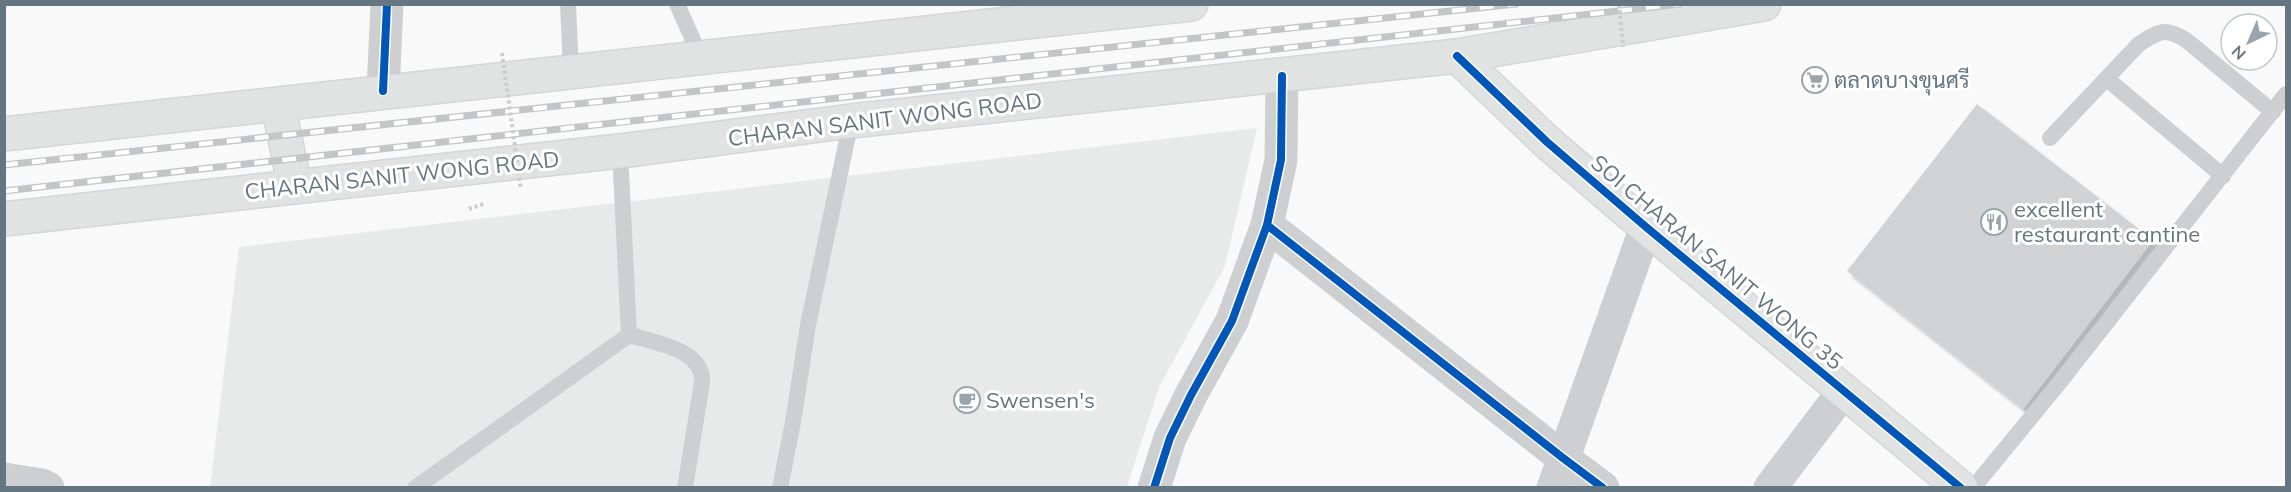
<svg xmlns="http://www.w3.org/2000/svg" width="2291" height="492" font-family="Mulish,Sarabun,sans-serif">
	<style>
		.built { fill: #e8e9e9 }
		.building { fill: #d0d2d3; filter: url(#shadow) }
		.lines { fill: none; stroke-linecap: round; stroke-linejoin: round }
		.secondary-casing { stroke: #d5d6d7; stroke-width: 36 }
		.primary-casing { stroke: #d5d6d7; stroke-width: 36 }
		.path { stroke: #cbcccd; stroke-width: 4; stroke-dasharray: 3 3; stroke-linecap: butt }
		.lane { stroke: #cecfd0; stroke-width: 16 }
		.street { stroke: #cecfd0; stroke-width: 33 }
		.secondary { stroke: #e1e2e2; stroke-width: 33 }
		.primary { stroke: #e1e2e2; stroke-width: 33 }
		.rail-casing { stroke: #c3c5c6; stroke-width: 7 }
		.rail { stroke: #fff; stroke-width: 4.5; stroke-dasharray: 14; stroke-linecap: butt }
		.path-bridge { stroke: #cbcccd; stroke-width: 4; stroke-dasharray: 3 3; stroke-linecap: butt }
		.cycleway-casing { stroke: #fff; stroke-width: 11 }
		.cycleway { stroke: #0057b8; stroke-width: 8 }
		.labels { text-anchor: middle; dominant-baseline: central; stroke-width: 6; stroke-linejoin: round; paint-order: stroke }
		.poi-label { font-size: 22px; fill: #657683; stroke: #fff; text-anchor: start }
		.street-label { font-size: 22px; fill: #657683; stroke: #fff }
	</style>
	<defs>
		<filter id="shadow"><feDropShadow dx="5.5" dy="5.5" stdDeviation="1.5" flood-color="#0004"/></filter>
	</defs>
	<rect width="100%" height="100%" fill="#f9f9f9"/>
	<!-- built -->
	<path class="built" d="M1257,128L1225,266L1159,387L1127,487L210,488L239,247Z"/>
	<!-- building -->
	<path class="building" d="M1977,104L2153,240L2023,409L1847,271Z"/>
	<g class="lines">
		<defs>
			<path id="secondary" d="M1457,56L1547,142L1646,227L1961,488"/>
			<path id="primary" d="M278,104L295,187
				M4,134L1191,4
				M4,219L620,151L851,121L1457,56L1764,4"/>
		</defs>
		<!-- secondary casing -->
		<use href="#secondary" class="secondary-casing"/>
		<!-- primary casing -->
		<use href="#primary" class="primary-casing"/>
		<!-- path -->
		<path class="path" d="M469,209L486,203"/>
		<!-- lane -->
		<path class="lane" d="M568,4L571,71
			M677,4L701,58
			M2107,79L2223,176
			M2050,138L2139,44C2159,31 2165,27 2186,40L2273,112
			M629,335C653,342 704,349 702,382L685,488
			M415,488L629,335L620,151
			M780,488L793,422L808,325L851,121
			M1973,488L2060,382L2286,94"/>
		<!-- street -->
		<path class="street" d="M383,91L387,4
			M1267,225L1563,458L1603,488
			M4,479L42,485L48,488
			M1154,488L1170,438L1191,395L1232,321L1267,225L1281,160L1282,76
			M1553,488L1646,227
			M1770,488L1843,392"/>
		<!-- secondary -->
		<use href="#secondary" class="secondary"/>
		<!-- primary -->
		<use href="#primary" class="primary"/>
		<defs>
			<path id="rail" d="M4,165L1516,4
				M4,191L1680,4"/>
		</defs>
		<!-- rail casing -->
		<use href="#rail" class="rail-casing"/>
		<!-- rail -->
		<use href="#rail" class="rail"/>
		<!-- path-bridge -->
		<path class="path-bridge" d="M1619,4L1623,47
			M502,53L521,190"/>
		<defs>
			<path id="cycleway" d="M1457,56L1547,142L1646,227L1961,488
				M383,91L387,4
				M1267,225L1563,458L1603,488
				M1154,488L1170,438L1191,395L1232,321L1267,225L1281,160L1282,76"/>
		</defs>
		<!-- cycleway casing -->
		<use href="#cycleway" class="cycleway-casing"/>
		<!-- cycleway -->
		<use href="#cycleway" class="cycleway"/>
	</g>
	<!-- icons -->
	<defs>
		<symbol id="supermarket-ring" viewBox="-11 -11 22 22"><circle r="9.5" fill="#fff" stroke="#99a4ac" stroke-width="1.5"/><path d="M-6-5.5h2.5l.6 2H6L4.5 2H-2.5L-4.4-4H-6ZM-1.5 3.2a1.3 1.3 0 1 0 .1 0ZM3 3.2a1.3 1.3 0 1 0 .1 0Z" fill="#99a4ac"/></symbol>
		<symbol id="restaurant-ring" viewBox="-11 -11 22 22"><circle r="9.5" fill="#fff" stroke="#99a4ac" stroke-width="1.5"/><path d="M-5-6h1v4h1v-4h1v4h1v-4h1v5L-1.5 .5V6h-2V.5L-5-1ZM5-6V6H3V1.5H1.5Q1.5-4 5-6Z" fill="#99a4ac"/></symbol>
		<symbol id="cafe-ring" viewBox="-11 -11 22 22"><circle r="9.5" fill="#fff" stroke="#99a4ac" stroke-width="1.5"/><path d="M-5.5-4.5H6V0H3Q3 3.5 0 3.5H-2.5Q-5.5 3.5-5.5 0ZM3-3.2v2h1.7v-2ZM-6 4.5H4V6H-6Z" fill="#99a4ac"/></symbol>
	</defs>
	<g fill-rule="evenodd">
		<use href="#supermarket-ring" x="1800" y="65" width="30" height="30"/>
		<use href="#restaurant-ring" x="1979" y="207" width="30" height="30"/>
		<use href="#cafe-ring" x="952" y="385" width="30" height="30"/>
	</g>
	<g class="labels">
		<!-- poi labels -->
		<g class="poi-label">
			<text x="1834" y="80">ตลาดบางขุนศรี</text>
			<text x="2014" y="209">excellent<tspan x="2014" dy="25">restaurant cantine</tspan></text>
			<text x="986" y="400">Swensen's</text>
		</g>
		<!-- street labels -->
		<g class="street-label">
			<text transform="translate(885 119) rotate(-7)">CHARAN SANIT WONG ROAD</text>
			<text transform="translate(402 175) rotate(-6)">CHARAN SANIT WONG ROAD</text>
			<text transform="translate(1717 262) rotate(40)">SOI CHARAN SANIT WONG 35</text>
		</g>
	</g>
	<!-- border -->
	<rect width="2291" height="492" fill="none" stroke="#657683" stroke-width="12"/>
	<!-- north arrow -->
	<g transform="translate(2249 42) rotate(224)"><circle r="28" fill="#ffffff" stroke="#c1c8cd" stroke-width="1.5"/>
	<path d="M0-4.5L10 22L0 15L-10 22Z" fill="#99a4ac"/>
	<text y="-9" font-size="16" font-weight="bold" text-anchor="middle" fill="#657683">N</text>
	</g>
</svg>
